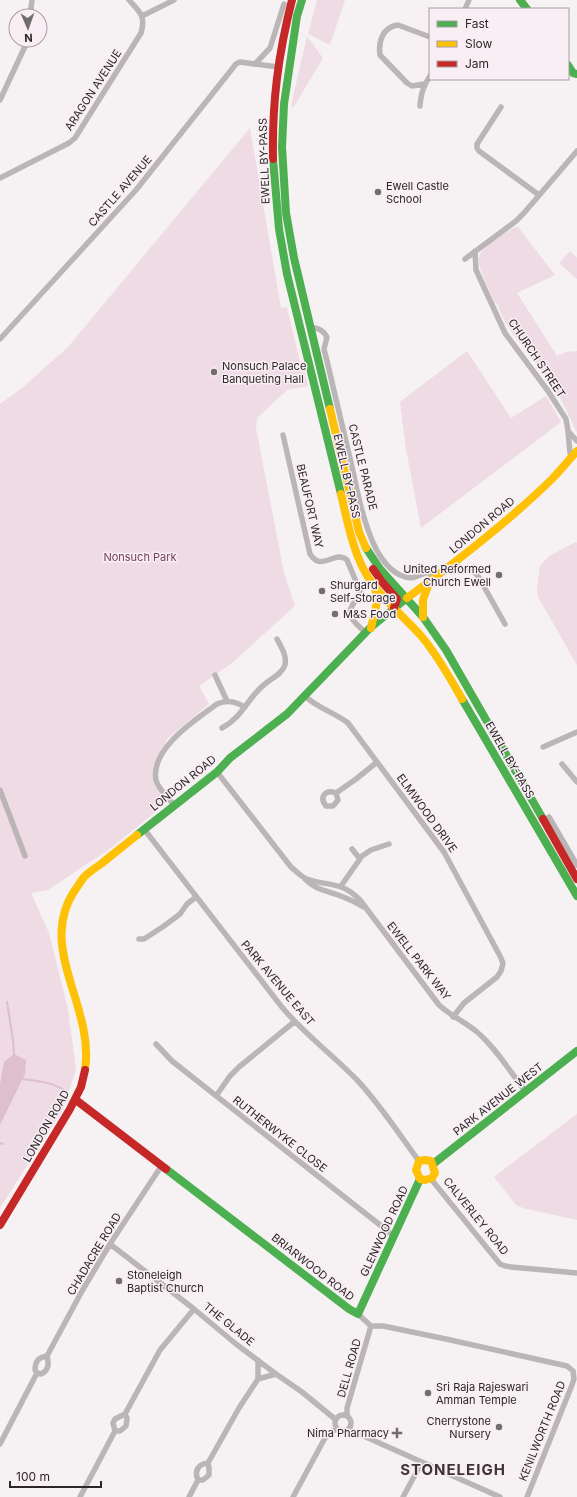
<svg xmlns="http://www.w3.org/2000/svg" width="577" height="1497" font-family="Inter,sans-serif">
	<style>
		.green { fill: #eedbe4 }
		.water { fill: #ddbfcd }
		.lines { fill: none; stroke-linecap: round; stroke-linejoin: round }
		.stream { stroke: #ddbfcd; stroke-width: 2 }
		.street { stroke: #bab5b7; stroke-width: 5.5 }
		.fast { stroke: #4caf50; stroke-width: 8 }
		.slow { stroke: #ffc107; stroke-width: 8 }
		.jam { stroke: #c62828; stroke-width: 8 }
		.poi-dot { fill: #726e70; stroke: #f9eef3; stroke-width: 1.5 }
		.labels { text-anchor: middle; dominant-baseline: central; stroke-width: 3; stroke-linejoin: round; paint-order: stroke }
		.street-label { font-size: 11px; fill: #2b2729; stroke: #f9eef3 }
		.poi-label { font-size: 11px; fill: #2b2729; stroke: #f9eef3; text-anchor: start }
		.park-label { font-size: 11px; fill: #76405c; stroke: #f9eef3 }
		.district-label { font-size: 15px; font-weight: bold; letter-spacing: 1px; fill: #3c3437; stroke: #f9eef3 }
	</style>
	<rect width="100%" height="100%" fill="#f6f1f3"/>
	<!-- green -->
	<path class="green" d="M317,0H345L330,45L308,34Z
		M307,36L323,58L293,108L291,106Z
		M250,128L281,308L287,307L300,362L302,361L308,386L287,390L257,418L256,428L284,573L295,606L232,663L199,686L209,704L168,738L156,760L154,783L164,797L163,806L111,848L48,890L32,893V895L49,933L68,1009L76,1070L62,1111L0,1208V404L22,388L68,347Z
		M515,227H518L555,275L517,293L557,356L566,352L577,351V433C568,414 559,393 546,376C529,352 506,332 497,303H495C491,292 474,264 480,254C486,244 505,234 515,227Z
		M570,251L577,258V279L559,263Z
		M467,351L511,418L546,396L561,422L421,528L406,449L400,402Z
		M576,542L577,543V665L538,597L537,589L540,565L551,555Z
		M577,1114V1220L523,1208L516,1205L494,1177Z"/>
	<!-- water -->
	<path class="water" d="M14,1054L26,1060L25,1074L0,1125V1084L4,1062Z"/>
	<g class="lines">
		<!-- stream -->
		<path class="stream" d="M7,1002L13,1040L14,1054
			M22,1079C39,1081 53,1082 67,1092
			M0,1143L3,1144"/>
		<!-- street -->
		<path class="street" d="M465,9L469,0
			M30,16L32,0
			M142,16L174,0
			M255,64L270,48L284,4
			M424,84L412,86L407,83L380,55C378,41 383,27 398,25L430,37
			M0,100L28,40
			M420,106C421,94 423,86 430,76
			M501,107L477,144V148L479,151L539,195
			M0,178L69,143L75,138L141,33C146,16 140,12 129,0
			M475,251L476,270L505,333L548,391L566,419L568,431L577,441
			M465,259L516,221L524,213L577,151
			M310,328C318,327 323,330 327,337L324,349L327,361C335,396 344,432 352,467C357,489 361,513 370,535C375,549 385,568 400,575C413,581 417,576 428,572L433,579
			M0,339L136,190L236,64L240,62L278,67
			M568,431L570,453L572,457
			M283,435L310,554C322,573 335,549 347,560L360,591C359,598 355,600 352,606C345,617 359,626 366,633
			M451,565L473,571L478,576L505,624
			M215,675L227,701
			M305,696C317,708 334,712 348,723L444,852L500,956L503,963L501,971L497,977L464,1003L453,1017
			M222,728C244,716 247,698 265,684C272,678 282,674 285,665C287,655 281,647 277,639
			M543,747L577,732
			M562,764L577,782
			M217,772L291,867C296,871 301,877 307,879C329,887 340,880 360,900L439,1005C451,1016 465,1022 477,1032C496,1048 510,1072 526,1092
			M0,790L25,856
			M336,793C325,789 319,797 326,806H333L338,800L336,793L356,779L377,762
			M174,805C168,797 158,789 156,780C150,749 196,719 217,704C228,699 235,702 245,707
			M549,817L577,865
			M144,829L281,1006C304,1034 333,1055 358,1081C381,1106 399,1134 419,1161
			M352,849L360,859
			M305,879C315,890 328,891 341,896C349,899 357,903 364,907
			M341,886L362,856L371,850L389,844
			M139,939H144L164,926L180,914L187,904L196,897
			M156,1044L172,1061L394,1236
			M216,1096L230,1076L239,1067L294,1022
			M431,1179L500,1264L505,1266L511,1267L577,1273
			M110,1244L194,1309L236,1344L276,1374L302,1392L335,1419
			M358,1314L371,1326H383L446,1339L567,1366L573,1371
			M37,1373L41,1374C49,1370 49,1364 47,1356L82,1291L110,1244L162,1165
			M37,1373L35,1370C35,1361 39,1357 47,1356
			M258,1379L276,1374
			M335 1423a8 8 0 1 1 16 0a8 8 0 1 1-16 0Z
			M347,1416V1408L371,1326
			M348,1429L500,1497
			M115,1431H120L126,1426L127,1418L125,1414
			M0,1444L37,1373
			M198,1480H203L209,1475V1468L208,1463L239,1408L258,1379V1360
			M198,1480C194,1471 198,1464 208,1463
			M80,1497L115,1431L113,1423L115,1419L125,1414L160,1350L194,1309
			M189,1497L198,1480
			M293,1497L325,1438L331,1432L337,1429
			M403,1497L422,1462
			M527,1497L572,1385L574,1379L573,1371"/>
		<!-- fast -->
		<path class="fast" d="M302,0L297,16L284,104L282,147L286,213L294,258L330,409
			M520,0L527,9
			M568,65L573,73L577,74
			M273,159L279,229L287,274L341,494
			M366,548L380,569L423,617L446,650L543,819
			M462,699L577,896
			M137,835L217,772L230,758L287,714L370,628L407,598
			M433,1164L577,1051
			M166,1169L349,1309L358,1314L420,1179"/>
		<!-- slow -->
		<path class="slow" d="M330,409L359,532L366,548
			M341,494C347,520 352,547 364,570C378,597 403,615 422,637C438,656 450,678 462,699
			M407,598C456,562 507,523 551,480C560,471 568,461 577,451
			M423,617V600L429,583
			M371,628L377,602L375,587
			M85,1070C95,1006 36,948 75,890C78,886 81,881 84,877C89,872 95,868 101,864C113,854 125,845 137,835
			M425,1160L431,1161L435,1173L432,1178L425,1180L420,1179L416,1170L419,1161Z"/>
		<!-- jam -->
		<path class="jam" d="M273,159C272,103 278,55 292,0
			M373,569L382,582L397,599L394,608
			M543,819L577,879
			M76,1100L166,1169
			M0,1225L70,1109L81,1087L85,1070"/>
	</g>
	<!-- markers -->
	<g class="poi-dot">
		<circle cx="378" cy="192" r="4"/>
		<circle cx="214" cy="372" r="4"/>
		<circle cx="499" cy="575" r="4"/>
		<circle cx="322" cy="591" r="4"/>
		<circle cx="335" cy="614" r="4"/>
		<circle cx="119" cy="1281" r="4"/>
		<circle cx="428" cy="1393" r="4"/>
		<circle cx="499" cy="1427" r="4"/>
		<path d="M395 1427h4v4h4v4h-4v4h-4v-4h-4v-4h4z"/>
	</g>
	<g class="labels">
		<!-- street labels -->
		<g class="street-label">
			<text transform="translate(93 90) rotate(-57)">ARAGON AVENUE</text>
			<text transform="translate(264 161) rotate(-92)">EWELL BY-PASS</text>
			<text transform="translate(120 191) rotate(-49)">CASTLE AVENUE</text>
			<text transform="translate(537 358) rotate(56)">CHURCH STREET</text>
			<text transform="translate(363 467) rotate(76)">CASTLE PARADE</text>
			<text transform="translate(347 476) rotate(77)">EWELL BY-PASS</text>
			<text transform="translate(310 506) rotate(77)">BEAUFORT WAY</text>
			<text transform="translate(482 525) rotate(-40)">LONDON ROAD</text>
			<text transform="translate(510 760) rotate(60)">EWELL BY-PASS</text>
			<text transform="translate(183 783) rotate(-39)">LONDON ROAD</text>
			<text transform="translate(427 813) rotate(54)">ELMWOOD DRIVE</text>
			<text transform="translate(419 961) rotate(52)">EWELL PARK WAY</text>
			<text transform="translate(278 983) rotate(50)">PARK AVENUE EAST</text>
			<text transform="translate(498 1099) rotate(-38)">PARK AVENUE WEST</text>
			<text transform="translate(46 1126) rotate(-60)">LONDON ROAD</text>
			<text transform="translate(280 1134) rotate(38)">RUTHERWYKE CLOSE</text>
			<text transform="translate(476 1216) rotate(51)">CALVERLEY ROAD</text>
			<text transform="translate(384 1231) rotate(-65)">GLENWOOD ROAD</text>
			<text transform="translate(94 1254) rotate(-59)">CHADACRE ROAD</text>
			<text transform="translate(313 1267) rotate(38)">BRIARWOOD ROAD</text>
			<text transform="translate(229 1324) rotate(39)">THE GLADE</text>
			<text transform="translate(349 1368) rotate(-74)">DELL ROAD</text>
			<text transform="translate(542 1431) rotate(-68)">KENILWORTH ROAD</text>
		</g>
		<!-- poi labels -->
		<g class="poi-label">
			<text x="386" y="186">Ewell Castle<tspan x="386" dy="13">School</tspan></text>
			<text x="222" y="366">Nonsuch Palace<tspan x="222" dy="13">Banqueting Hall</tspan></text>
			<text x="491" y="569" text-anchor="end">United Reformed<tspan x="491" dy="13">Church Ewell</tspan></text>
			<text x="330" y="585">Shurgard<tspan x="330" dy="13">Self-Storage</tspan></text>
			<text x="343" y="614">M&amp;S Food</text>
			<text x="127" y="1275">Stoneleigh<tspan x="127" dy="13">Baptist Church</tspan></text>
			<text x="436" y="1387">Sri Raja Rajeswari<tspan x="436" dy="13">Amman Temple</tspan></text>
			<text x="491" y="1421" text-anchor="end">Cherrystone<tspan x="491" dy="13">Nursery</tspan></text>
			<text x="389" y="1433" text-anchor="end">Nima Pharmacy</text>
		</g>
		<!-- park labels -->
		<g class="park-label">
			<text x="140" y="557">Nonsuch Park</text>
		</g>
		<!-- district labels -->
		<g class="district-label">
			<text x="453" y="1469">STONELEIGH</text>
		</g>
	</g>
	<!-- legend -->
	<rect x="429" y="8" width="140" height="72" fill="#f9eef3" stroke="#a79ea2"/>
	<rect x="437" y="21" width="20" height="6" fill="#4caf50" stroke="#a79ea2"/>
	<text x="465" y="28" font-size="12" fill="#2b2729">Fast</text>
	<rect x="437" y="41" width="20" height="6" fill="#ffc107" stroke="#a79ea2"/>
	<text x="465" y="48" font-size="12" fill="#2b2729">Slow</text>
	<rect x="437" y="61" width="20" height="6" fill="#c62828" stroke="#a79ea2"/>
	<text x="465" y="68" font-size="12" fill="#2b2729">Jam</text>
	<!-- north arrow -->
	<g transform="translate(28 28) rotate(178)"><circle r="19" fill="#f9eef3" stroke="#a79ea2"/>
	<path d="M0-3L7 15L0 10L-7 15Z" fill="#726e70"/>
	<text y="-6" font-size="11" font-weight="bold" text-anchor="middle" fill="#2b2729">N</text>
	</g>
	<!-- scale -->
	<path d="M10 1481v6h91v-6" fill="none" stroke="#2b2729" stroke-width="2"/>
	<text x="16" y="1481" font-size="12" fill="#2b2729" stroke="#f9eef3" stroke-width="3" paint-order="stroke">100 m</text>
</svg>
